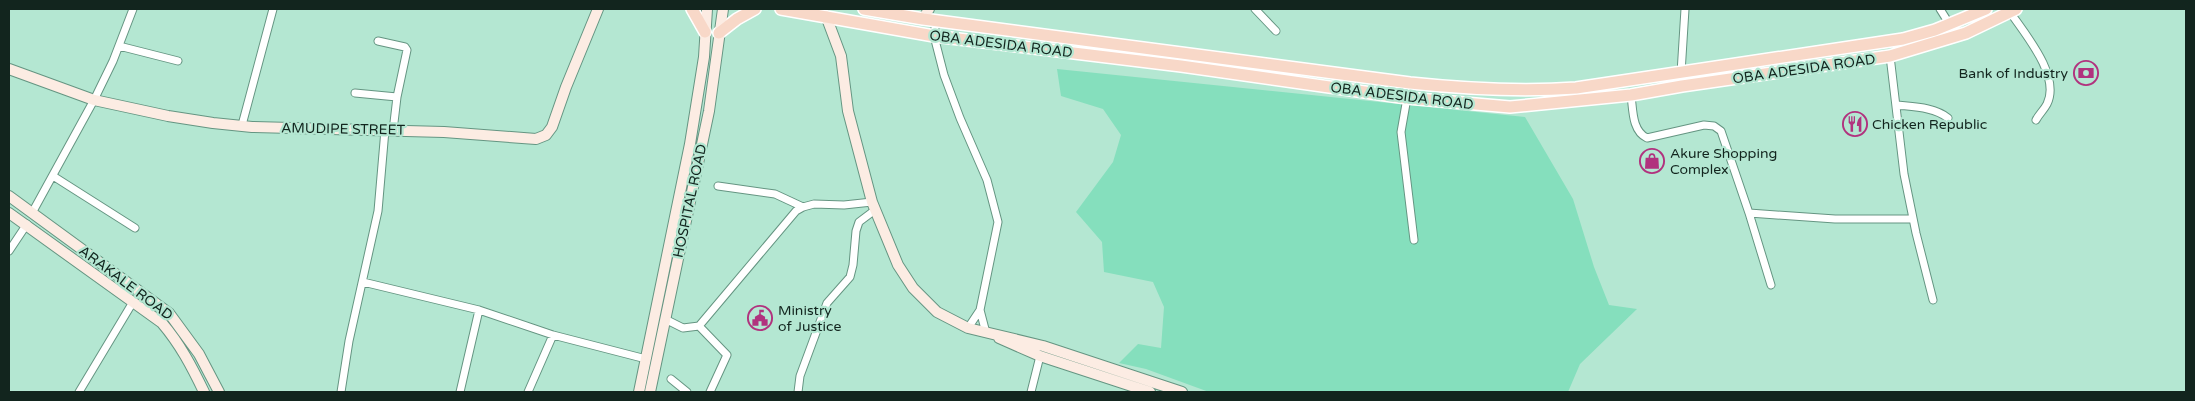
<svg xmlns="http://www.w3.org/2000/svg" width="2195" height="401" font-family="'Varela Round',sans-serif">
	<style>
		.green { fill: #85dfbd }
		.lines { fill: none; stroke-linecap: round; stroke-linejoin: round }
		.street-casing { stroke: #659582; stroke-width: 9 }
		.secondary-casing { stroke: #659582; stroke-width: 12 }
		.primary-casing { stroke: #fff; stroke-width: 14 }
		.street { stroke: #fff; stroke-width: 7 }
		.secondary { stroke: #fcece3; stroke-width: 10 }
		.primary { stroke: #f8d8c8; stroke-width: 11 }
		.labels { text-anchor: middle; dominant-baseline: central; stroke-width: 4.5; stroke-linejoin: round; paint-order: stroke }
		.street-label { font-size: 14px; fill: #12251e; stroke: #b4e7d2 }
		.poi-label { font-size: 14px; fill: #12251e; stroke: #b4e7d2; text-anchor: start }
	</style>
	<rect width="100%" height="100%" fill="#b4e7d2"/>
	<!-- green -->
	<path class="green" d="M1057,69L1525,117L1573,199L1594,267L1609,305L1637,309L1580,364L1568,392H1209L1146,369L1119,363L1138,344L1161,348L1164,307L1153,282L1104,272L1102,242L1076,212L1113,162L1121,135L1103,109L1061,96Z"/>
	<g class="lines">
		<defs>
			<path id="street" d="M1255,9L1276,31
				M1940,9L1950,25
				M2010,12C2025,34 2061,76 2047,104C2044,110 2039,114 2036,120
				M936,20L934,36L944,75L960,118L987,180L998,222L980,310L968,328
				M378,41L405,47L407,50L397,97L393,131
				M119,46L178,61
				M1890,56L1904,174L1916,233L1933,300
				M1682,86L1681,73L1685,9
				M355,93L397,97
				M1631,95C1633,110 1632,131 1647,138L1704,125L1714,126L1721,131L1749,213L1835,219H1913
				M1407,98L1401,132L1414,240
				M1896,105C1914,107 1934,107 1948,118
				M242,125L273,9
				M53,176L135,228
				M718,186L775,194L803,207
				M32,213L94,100L113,61L133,9
				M1749,213L1771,285
				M9,251L27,224
				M363,282L479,310L553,335L646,359
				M980,310L986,333
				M665,319L683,328L699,326L796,211L803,207L814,204L844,205L872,202
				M699,326L727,355L710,392
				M671,379L687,392
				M79,392L133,302
				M341,392L349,341L378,211L385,130
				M460,392L479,310
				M528,392L553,335
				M798,392L800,376L827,303L850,277L853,265L856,231L859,222L875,210
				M1031,392L1040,356"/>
			<path id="secondary" d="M826,16L841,56L848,111L872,202L898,265L913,288L937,312L968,328L1043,346L1182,392
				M923,19L929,9
				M9,69L94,100L168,116L213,123L252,127L444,132L536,139L546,135L552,127L566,87L598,9
				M9,196L169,313L199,354L219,392
				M9,213L162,323C180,344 192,367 204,392
				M999,338L1040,356L1150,392
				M639,392L690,144L704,57L707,9
				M650,392L709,111L723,9"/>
			<path id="primary" d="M692,9L705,32
				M781,9L934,36L1181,66L1407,98L1510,107L1631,95L1682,86L1890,56L1966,33L2016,9
				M864,9L923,19L1410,83C1467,89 1519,92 1576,88L1903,39L1935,30L1986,9
				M719,33L737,19L755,9"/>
		</defs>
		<!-- street casing -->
		<use href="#street" class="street-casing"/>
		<!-- secondary casing -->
		<use href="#secondary" class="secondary-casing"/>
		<!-- primary casing -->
		<use href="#primary" class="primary-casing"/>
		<!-- street -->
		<use href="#street" class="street"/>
		<!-- secondary -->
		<use href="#secondary" class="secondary"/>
		<!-- primary -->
		<use href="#primary" class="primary"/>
	</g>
	<!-- icons -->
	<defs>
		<symbol id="bank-ring" viewBox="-11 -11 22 22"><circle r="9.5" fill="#b4e7d2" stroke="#b1327e" stroke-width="1.5"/><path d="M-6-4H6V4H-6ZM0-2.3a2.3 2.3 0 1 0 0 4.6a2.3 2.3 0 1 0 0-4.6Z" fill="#b1327e"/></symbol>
		<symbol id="restaurant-ring" viewBox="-11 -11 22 22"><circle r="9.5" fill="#b4e7d2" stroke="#b1327e" stroke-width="1.5"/><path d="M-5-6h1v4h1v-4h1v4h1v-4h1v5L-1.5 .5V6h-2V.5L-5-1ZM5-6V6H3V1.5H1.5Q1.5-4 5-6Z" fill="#b1327e"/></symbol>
		<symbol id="shop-ring" viewBox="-11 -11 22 22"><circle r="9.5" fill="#b4e7d2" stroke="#b1327e" stroke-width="1.5"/><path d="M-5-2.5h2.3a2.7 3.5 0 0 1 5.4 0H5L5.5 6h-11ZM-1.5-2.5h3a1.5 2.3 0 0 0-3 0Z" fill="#b1327e"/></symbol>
		<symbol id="civic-ring" viewBox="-11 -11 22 22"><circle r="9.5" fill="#b4e7d2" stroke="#b1327e" stroke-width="1.5"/><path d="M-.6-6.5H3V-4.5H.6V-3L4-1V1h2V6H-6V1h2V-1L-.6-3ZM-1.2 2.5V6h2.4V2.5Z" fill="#b1327e"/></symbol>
	</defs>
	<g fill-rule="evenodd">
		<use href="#bank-ring" x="2072" y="59" width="28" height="28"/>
		<use href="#restaurant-ring" x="1841" y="110" width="28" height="28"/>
		<use href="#shop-ring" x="1638" y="147" width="28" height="28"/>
		<use href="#civic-ring" x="746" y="304" width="28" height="28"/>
	</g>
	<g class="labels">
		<!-- street labels -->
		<g class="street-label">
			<text transform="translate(1001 44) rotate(7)">OBA ADESIDA ROAD</text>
			<text transform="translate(1804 69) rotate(-8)">OBA ADESIDA ROAD</text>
			<text transform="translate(1402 96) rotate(7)">OBA ADESIDA ROAD</text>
			<text transform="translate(343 129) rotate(1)">AMUDIPE STREET</text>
			<text transform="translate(690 201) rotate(-78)">HOSPITAL ROAD</text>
			<text transform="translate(126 283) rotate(37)">ARAKALE ROAD</text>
		</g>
		<!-- poi labels -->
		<g class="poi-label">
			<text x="2068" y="73" text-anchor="end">Bank of Industry</text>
			<text x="1872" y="124">Chicken Republic</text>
			<text x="1670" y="153">Akure Shopping<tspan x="1670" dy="16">Complex</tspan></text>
			<text x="778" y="310">Ministry<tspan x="778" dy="16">of Justice</tspan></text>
		</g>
	</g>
	<!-- border -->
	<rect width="2195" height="401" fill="none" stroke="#12251e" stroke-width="20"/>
</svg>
